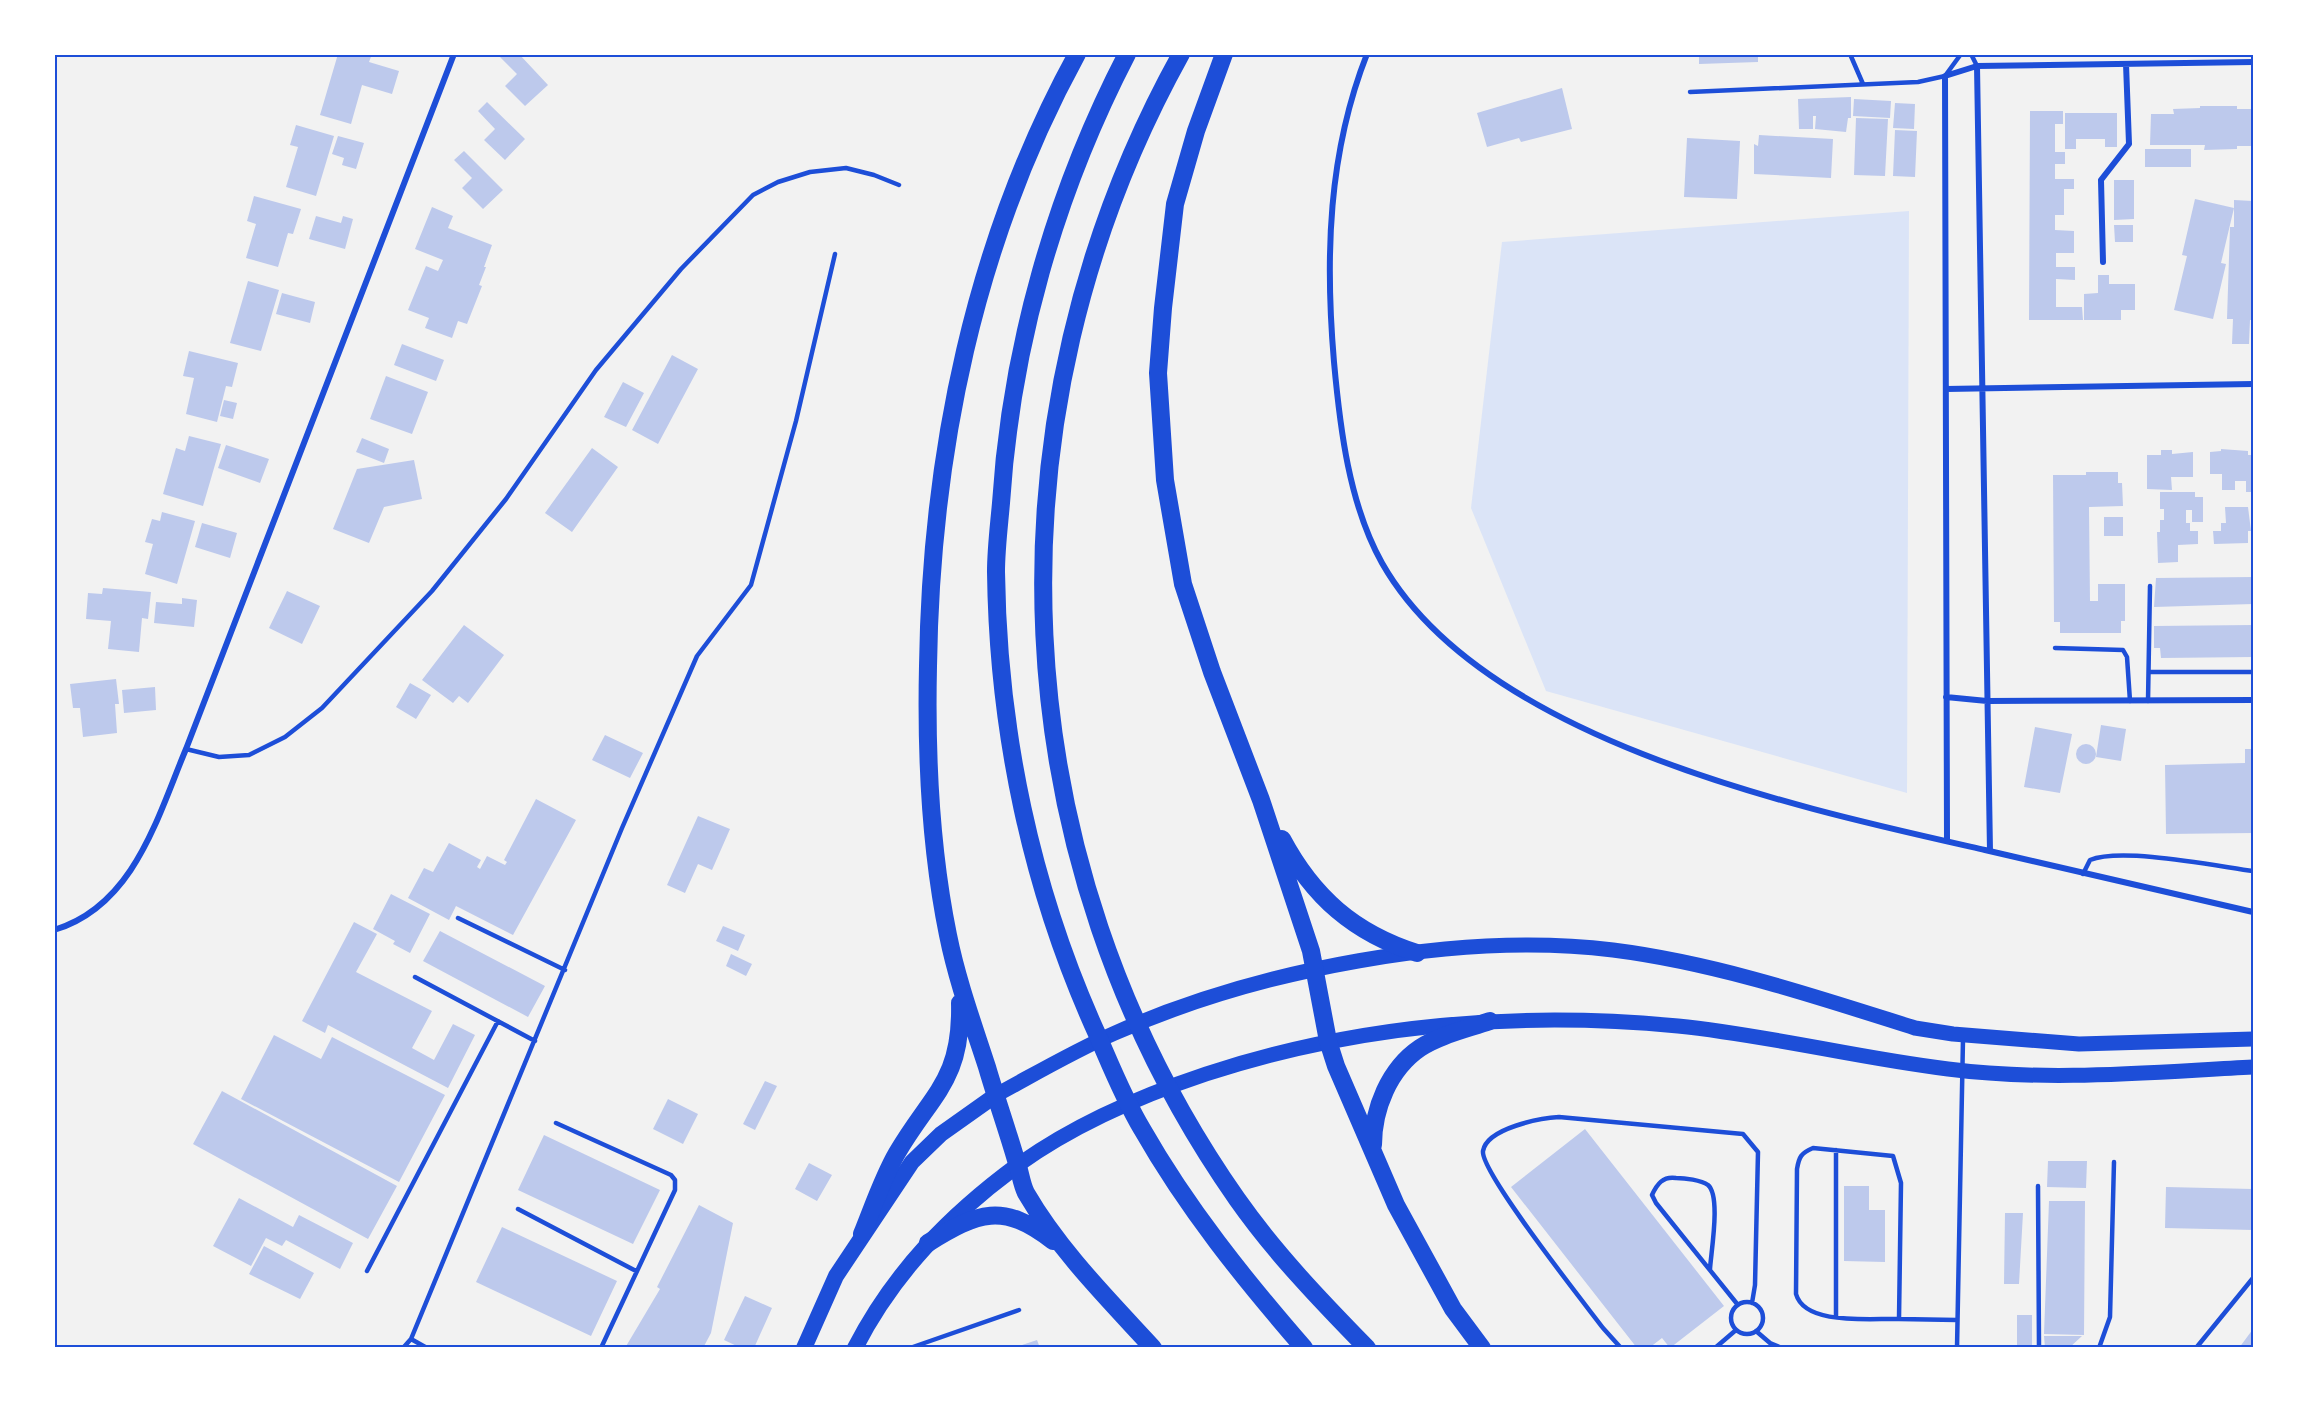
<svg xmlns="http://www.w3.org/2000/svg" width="2307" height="1402" font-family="Spectral,serif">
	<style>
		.green { fill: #dbe4f7 }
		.building { fill: #bdc9ec }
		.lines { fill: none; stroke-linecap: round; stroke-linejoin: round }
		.service { stroke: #1d4ed8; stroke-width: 4.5 }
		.minor { stroke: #1d4ed8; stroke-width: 6 }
		.primary { stroke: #1d4ed8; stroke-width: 15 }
		.trunk { stroke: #1d4ed8; stroke-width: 16 }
		.motorway { stroke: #1d4ed8; stroke-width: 18 }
		.neatline { fill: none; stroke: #1d4ed8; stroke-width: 2 }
	</style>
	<rect width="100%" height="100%" fill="#f2f2f2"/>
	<!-- green -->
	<path class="green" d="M1909,211L1907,793L1546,691L1471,508L1502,242Z"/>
	<!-- building -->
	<path class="building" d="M338,54H372L369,62L399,71L392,94L362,85L351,124L320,115Z
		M503,54H519L548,85L525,106L505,86L517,74L500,57Z
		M1699,54H1758V62L1699,64Z
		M1562,88L1572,129L1521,142L1519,138L1487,147L1477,113Z
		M1851,97V118H1848L1846,132L1815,129L1816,116H1813V129H1799L1798,99Z
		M1854,99L1891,101L1890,118L1853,116Z
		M487,102L525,139L505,160L484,140L495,129L478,111Z
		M1895,103L1915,104L1914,129L1893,128Z
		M2200,106H2237V109H2253L2252,146H2237V149L2204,150L2205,145H2150L2151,114H2174L2173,109L2200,108Z
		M2030,111H2063V124H2055V152H2065V164H2055V179H2074V189H2064V215H2055V230L2074,231V253H2056V267H2075V280L2056,279V307H2082L2083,320H2029Z
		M2065,113H2117V147H2105V139H2076V149H2065Z
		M1856,118L1888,119L1885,176L1854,175Z
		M296,125L334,136L316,196L286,187L298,147L290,145Z
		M1895,130L1917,131L1915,177L1893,176Z
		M1759,135L1833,139L1831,178L1754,174V144L1758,146Z
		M338,136L364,143L356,169L342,165L344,158L332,154Z
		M1687,138L1740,141L1737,199L1684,197Z
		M2145,149H2191V167H2145Z
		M464,151L503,190L483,209L462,188L472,178L454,160Z
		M2114,180H2134V219L2114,220Z
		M254,196L301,209L293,234L288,233L278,267L246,258L256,224L247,221Z
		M2195,199L2234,208V200L2253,201V320H2250L2249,344H2232L2233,319H2227L2230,227H2234V208L2221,263L2226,264L2213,319L2174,310L2187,256L2182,255Z
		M432,207L453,216L448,228L492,245L484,267H486L479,285L482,286L467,324L458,321L452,338L425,328L429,318L408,310L426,266L438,271L443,260L415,249Z
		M316,216L341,223L343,216L353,219L345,249L309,239Z
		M2114,225H2133V242H2115Z
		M2098,275H2109V284H2135V310H2121V320H2084V294L2098,293Z
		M248,281L279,290L261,351L230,343Z
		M282,293L315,302L310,323L276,314Z
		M402,344L444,360L436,381L394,365Z
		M189,351L238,363L232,387L226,386L217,422L186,414L194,378L183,376Z
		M672,355L698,369L658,444L632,430Z
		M386,376L428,392L412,434L370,419Z
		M623,382L644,393L626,427L604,417Z
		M224,400L237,403L233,419L220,416Z
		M189,436L221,444L203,506L163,494L176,448L185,451Z
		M362,438L389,449L384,463L356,452Z
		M226,445L269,459L260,483L218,468Z
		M592,448L618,467L572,532L545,513Z
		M2221,449L2248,451V455H2253V492H2246V481H2235V490H2222V474H2210V452L2221,451Z
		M2161,450H2172V454L2193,452V477H2171L2172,490L2147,489V455H2161Z
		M414,460L422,499L384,507L369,543L333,529L357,469Z
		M2086,472H2118V483H2122L2123,506L2089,507L2090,601H2098V584H2125V621H2121V633H2060V622H2054L2053,475H2086Z
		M2160,492H2195V497H2203V522H2192V510H2186V523H2190V531H2198V544L2178,545V562L2158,563L2157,532H2160V520H2164V509H2160Z
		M2225,507H2248L2251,531H2248V543L2214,544L2213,531H2221V523H2226Z
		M162,512L195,521L177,584L145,574L153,544L145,542L152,519L160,521Z
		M2104,517H2123V536H2104Z
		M202,523L237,533L230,558L195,547Z
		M2253,577V604L2154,607L2156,578Z
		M103,588L151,592L148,619L142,618L139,652L108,649L111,621L86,619L88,593L102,594Z
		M287,591L320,606L302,644L269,628Z
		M182,598L197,600L194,627L154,623L156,602L182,604Z
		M464,625L504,655L468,703L459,696L453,703L422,680Z
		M2253,625V657L2161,658L2160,648H2154V626Z
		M116,679L119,704H115L117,733L83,737L80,708H73L70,684Z
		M410,683L431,695L416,719L396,707Z
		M155,687L156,710L124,713L122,690Z
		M2101,725L2126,729L2121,761L2096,757Z
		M2035,727L2072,734L2060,793L2024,787Z
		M605,735L643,753L630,778L592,760Z
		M2076 754a10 10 0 1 1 20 0a10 10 0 1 1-20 0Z
		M2245,749H2253V833L2166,834L2165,765L2245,763Z
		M536,799L576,820L513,935L456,906L449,920L408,898L424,868L433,872L449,843L481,860L477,867L480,869L487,856L505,865L507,862L504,860Z
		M698,816L730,829L712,870L698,864L685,893L667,885Z
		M391,894L430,914L410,953L393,944L395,941L373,929Z
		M354,922L377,934L356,972L432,1011L412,1048L434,1060L453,1024L475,1035L448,1088L328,1025L325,1033L302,1021Z
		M723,926L745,935L738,951L716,941Z
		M440,931L545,986L528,1017L423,961Z
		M731,954L752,964L746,976L726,966Z
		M274,1035L321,1059L332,1037L445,1095L399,1182L241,1099Z
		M765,1081L777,1086L755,1130L743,1124Z
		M222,1091L397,1186L368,1239L193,1144Z
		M668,1099L698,1114L683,1144L653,1129Z
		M1585,1129L1724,1306L1670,1348L1662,1338L1649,1348H1637L1511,1187Z
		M544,1135L660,1190L633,1244L518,1190Z
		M2048,1161H2087L2086,1188L2047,1187Z
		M809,1163L832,1175L817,1201L795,1189Z
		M1844,1186H1869V1210H1885V1262L1844,1261Z
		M2166,1187L2253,1189V1230L2165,1228Z
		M239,1198L293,1227L299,1215L353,1243L340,1269L286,1240L282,1246L266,1238L251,1266L213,1246Z
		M2049,1201H2085L2084,1335L2044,1334Z
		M699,1205L733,1223L711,1333L703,1348H625L660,1289L657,1287Z
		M2005,1213H2023L2019,1284H2004Z
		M502,1227L617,1281L591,1336L476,1282Z
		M264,1246L314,1273L300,1299L249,1274Z
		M745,1296L772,1308L754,1348H741L724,1340Z
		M2017,1315H2032V1348H2017Z
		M2253,1329V1348H2239Z
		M2044,1336H2082L2069,1348H2045Z
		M1037,1340L1040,1348H1013Z"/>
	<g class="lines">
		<!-- service -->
		<path class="service" d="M1850,54L1863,84
			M1971,54L1977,66
			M1690,92L1918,82L1945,76L1961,54
			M2055,648L2123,650L2127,657L2130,701
			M2149,672H2253
			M2148,701L2150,586
			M186,749L219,757L249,755L285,737L322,708L432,591L506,499L596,370L681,269L753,195L778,182L810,172L846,168L874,175L899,185
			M2083,874L2090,860C2122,847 2216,866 2253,871
			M458,918L565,970
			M415,977L535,1041
			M556,1123L671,1175L675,1180V1190L601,1348
			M2038,1186L2039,1348
			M518,1209L636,1271
			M1710,1269C1711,1252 1721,1196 1708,1185C1701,1180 1685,1178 1676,1178C1663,1176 1657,1184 1652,1195L1656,1203L1738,1305
			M367,1271L498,1021
			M1731 1318a16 16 0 1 1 32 0a16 16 0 1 1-32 0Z
			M1836,1317V1150
			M1899,1319C1871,1318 1805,1326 1796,1294L1797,1169C1799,1157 1801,1153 1813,1148L1893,1156L1901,1183L1899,1319L1957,1320
			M1756,1331L1770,1343L1782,1348
			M411,1339L427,1348
			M403,1348L411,1339L622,828L697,656L751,585L796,421L835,254
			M910,1348L1019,1310
			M1621,1348L1603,1328C1585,1304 1480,1172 1483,1151C1487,1128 1541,1118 1559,1117L1743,1134L1758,1152L1755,1285L1752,1303
			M1715,1348L1736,1330
			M1957,1348L1963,1039
			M2099,1348L2110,1317L2114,1162
			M2196,1348L2253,1278"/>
		<!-- minor -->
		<path class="minor" d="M1367,54C1328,153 1325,257 1334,362C1340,428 1349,504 1382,563C1483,741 1799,808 1985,850C2074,870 2163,892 2253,912
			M1977,66L1990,851
			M2103,262L2101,180L2129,144L2126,64
			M1946,389L2253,384
			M1946,697L1987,701L2253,700
			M1947,841L1945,76L1977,66L2253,62
			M54,930C134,906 157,818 186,749L454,54"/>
		<!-- primary -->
		<path class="primary" d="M996,1095C1035,1074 1074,1051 1115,1033C1258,970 1457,931 1613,950C1716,963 1817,997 1915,1028L1953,1034L2079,1044L2253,1039
			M1018,1165C1075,1124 1140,1096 1206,1074C1359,1024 1518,1011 1678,1026C1768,1035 1857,1058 1948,1069C2048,1082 2152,1072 2253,1067"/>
		<!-- trunk -->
		<path class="trunk" d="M804,1348L836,1276L912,1162L941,1134L996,1095
			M855,1348C894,1272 950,1215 1018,1165"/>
		<!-- motorway -->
		<path class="motorway" d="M1077,54C974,242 931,454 928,666C926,756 930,847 948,935C957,980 973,1024 987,1067C996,1098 1007,1129 1016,1160C1020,1170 1021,1183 1026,1193C1059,1250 1108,1299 1153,1348
			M1127,54C1055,193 1011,347 1001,503C999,526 996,549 996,572C998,731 1031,889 1097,1034C1111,1066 1124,1099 1142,1129C1187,1208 1244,1279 1304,1348
			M1181,54C980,416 999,859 1237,1199C1275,1253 1321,1301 1367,1348
			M1224,54L1196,131L1175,204L1163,308L1158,373L1165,480L1183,584L1212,672L1261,800L1311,951L1328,1041L1336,1066L1396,1205L1453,1309L1482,1348
			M1282,839C1313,897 1354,933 1417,953
			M1373,1145C1373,1109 1389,1069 1420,1048C1440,1035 1467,1029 1490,1021
			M862,1234C873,1207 883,1177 897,1153C932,1093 962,1081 960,1003
			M928,1243C978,1212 1003,1202 1053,1241"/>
	</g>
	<!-- border -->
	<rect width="2307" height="1402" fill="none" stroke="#ffffff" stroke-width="111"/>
	<rect x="56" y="56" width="2196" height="1290" class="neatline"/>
</svg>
